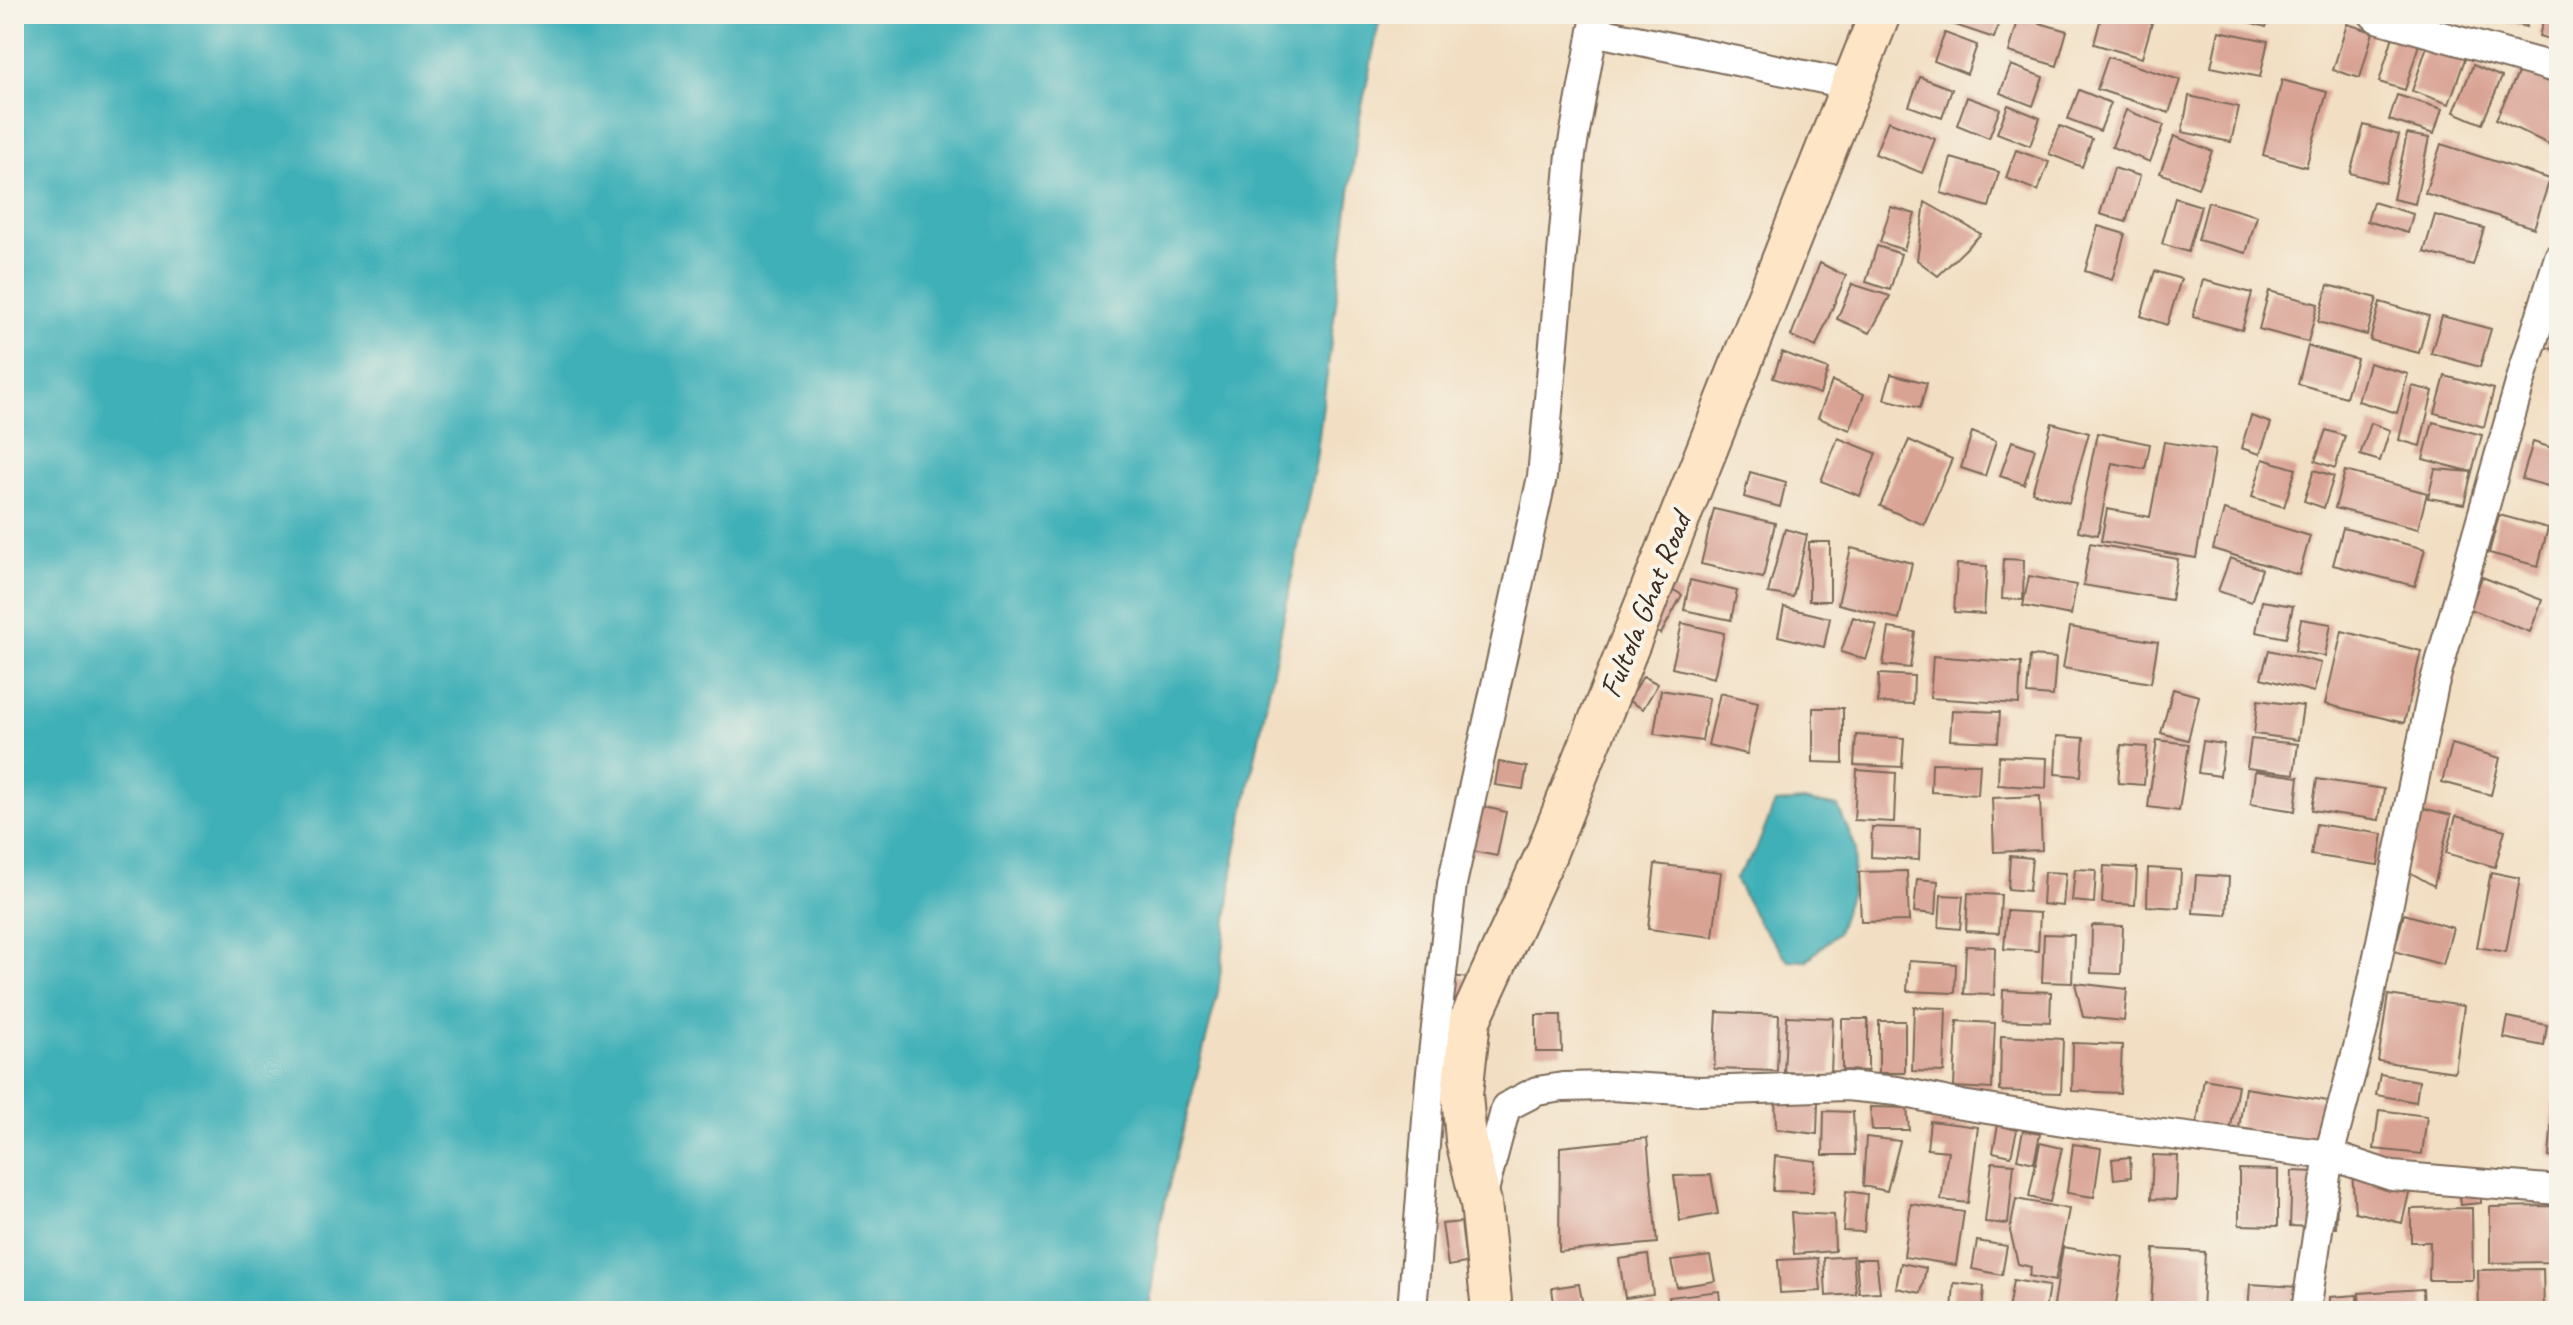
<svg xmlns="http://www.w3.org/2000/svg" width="2573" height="1325" font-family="Caveat,sans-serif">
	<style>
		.water { fill: #40b0b8; stroke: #3e6d6b; stroke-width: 2 }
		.building { fill: #d9a394 }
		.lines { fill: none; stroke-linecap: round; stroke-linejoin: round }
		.street-casing { stroke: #7b6958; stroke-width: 32 }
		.secondary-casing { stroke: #7b6958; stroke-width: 44 }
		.street { stroke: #fff; stroke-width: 28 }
		.secondary { stroke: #fde5c5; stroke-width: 40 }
		.labels { text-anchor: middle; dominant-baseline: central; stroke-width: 8; stroke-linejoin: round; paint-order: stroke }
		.street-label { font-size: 32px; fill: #3b2a1e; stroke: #f7f3e8 }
	</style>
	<rect width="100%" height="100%" fill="#f7f3e8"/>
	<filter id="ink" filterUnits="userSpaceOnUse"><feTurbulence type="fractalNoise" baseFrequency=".0125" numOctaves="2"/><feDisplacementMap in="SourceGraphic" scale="16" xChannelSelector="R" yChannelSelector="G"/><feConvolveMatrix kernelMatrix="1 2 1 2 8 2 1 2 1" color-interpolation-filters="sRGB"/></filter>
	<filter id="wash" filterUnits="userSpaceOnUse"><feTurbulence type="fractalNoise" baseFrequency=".006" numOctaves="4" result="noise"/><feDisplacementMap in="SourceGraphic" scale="32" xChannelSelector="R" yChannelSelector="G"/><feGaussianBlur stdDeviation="1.8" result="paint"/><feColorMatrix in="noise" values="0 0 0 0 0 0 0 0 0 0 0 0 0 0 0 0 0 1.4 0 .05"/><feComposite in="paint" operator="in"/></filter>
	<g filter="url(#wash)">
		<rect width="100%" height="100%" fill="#f2dfc3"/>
		<!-- water -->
		<path class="water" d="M14,14H1381L1359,121L1316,460L1235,856L1218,992L1160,1221L1149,1311H14Z
			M1807,801L1838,807L1856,848L1851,892L1837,933L1806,961L1788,960L1758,922L1735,879L1756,850L1775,803Z"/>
		<g id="blocks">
			<!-- building -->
			<path class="building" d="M1949,14H2002L1994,38L1946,22Z
				M2102,14H2120L2152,23L2142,58L2094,44Z
				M2232,14H2270L2266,27L2232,17Z
				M2498,14H2529L2526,27L2497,19Z
				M2545,14H2559V42L2539,36Z
				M2019,17L2067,31L2057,66L2009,52Z
				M2347,24L2373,32L2360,78L2333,70Z
				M2219,31L2268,41L2260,77L2211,67Z
				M1945,33L1977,45L1967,74L1934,61Z
				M2393,36L2419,44L2405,90L2379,82Z
				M2428,43L2466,56L2449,104L2412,91Z
				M2108,57L2180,80L2169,113L2097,89Z
				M2011,65L2043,77L2033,106L2000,93Z
				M2473,65L2502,77L2482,124L2454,112Z
				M2520,69L2559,87V149L2496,119Z
				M1920,77L1952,89L1942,118L1909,106Z
				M2282,80L2327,92L2306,167L2263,155Z
				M2079,90L2111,103L2100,131L2068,119Z
				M2397,95L2442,109L2434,134L2389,120Z
				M2189,96L2239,107L2231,142L2182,132Z
				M1967,97L2000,109L1989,138L1957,125Z
				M2008,105L2040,118L2030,146L1997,133Z
				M2126,110L2164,125L2150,162L2112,147Z
				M1888,121L1935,139L1922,173L1875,154Z
				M2364,125L2399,135L2385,183L2350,173Z
				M2060,126L2092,139L2082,167L2049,154Z
				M2407,134L2429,138L2415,204L2393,199Z
				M2174,136L2212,151L2198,188L2160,173Z
				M2441,144L2550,179L2534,228L2425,193Z
				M2016,150L2049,162L2038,191L2006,178Z
				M1951,158L1999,172L1989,207L1941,193Z
				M2114,168L2140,176L2126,222L2100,214Z
				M2175,198L2201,206L2188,252L2162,244Z
				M1925,202L1981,234L1938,276L1917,260Z
				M2208,202L2257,216L2246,253L2198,240Z
				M2373,202L2413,214L2408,233L2367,221Z
				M1891,207L1915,214L1904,250L1880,242Z
				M2435,215L2484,228L2473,265L2424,252Z
				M2098,226L2125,234L2112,280L2085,271Z
				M1877,246L1901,254L1890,290L1866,282Z
				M1820,263L1846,276L1816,347L1791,336Z
				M2155,271L2181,279L2167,325L2141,316Z
				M2203,280L2252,293L2242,330L2193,317Z
				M1852,284L1890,296L1870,333L1837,319Z
				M2328,285L2377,298L2367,335L2318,322Z
				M2269,291L2318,304L2308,342L2259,329Z
				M2380,302L2429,316L2419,353L2370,340Z
				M2442,316L2491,329L2480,367L2431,353Z
				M2551,322L2559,324V351L2545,347Z
				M2308,346L2357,359L2346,397L2298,384Z
				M1782,352L1828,369L1820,394L1773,378Z
				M2369,363L2408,374L2397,413L2358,401Z
				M1891,374L1927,383L1920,408L1884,399Z
				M2445,376L2494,389L2484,427L2435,413Z
				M1832,381L1864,394L1850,430L1818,418Z
				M2412,386L2433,391L2420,446L2399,440Z
				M2251,416L2271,423L2260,454L2241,448Z
				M2433,422L2482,435L2472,472L2423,459Z
				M2052,423L2089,433L2069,503L2032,492Z
				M2371,423L2390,430L2380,461L2360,455Z
				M2326,430L2345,436L2335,468L2315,461Z
				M1972,432L1996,441L1985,476L1961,468Z
				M2097,433L2150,444L2145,469L2112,463L2098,535L2078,531Z
				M1838,438L1876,453L1860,496L1821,481Z
				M1909,440L1952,459L1924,525L1880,506Z
				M2012,441L2035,449L2024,484L2000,476Z
				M2164,442L2215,450L2196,558L2101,541L2107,509L2150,517Z
				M2533,442L2559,450V489L2522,479Z
				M2263,459L2296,469L2284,507L2252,497Z
				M2435,469L2472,472L2464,504L2428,498Z
				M2314,470L2334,476L2324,508L2304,501Z
				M2345,471L2427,493L2418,529L2335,508Z
				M1750,472L1786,482L1780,507L1744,497Z
				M1714,509L1775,523L1763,578L1701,564Z
				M2224,510L2310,536L2299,575L2213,549Z
				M2499,515L2548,528L2538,566L2489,553Z
				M2343,528L2425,549L2415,586L2333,565Z
				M1785,529L1807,535L1793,597L1768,593Z
				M1809,542H1830V601H1809Z
				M2090,543L2178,559L2171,600L2083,585Z
				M1851,548L1912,563L1899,619L1838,604Z
				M2230,558L2262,569L2251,602L2218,591Z
				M2004,559L2024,560L2023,600L2002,599Z
				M1957,564L1987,566L1984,614L1954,612Z
				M2029,576L2076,585L2071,615L2023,606Z
				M2482,577L2542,600L2530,632L2470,609Z
				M1690,580L1737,591L1731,620L1684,610Z
				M1663,584L1682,595L1661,634L1642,622Z
				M2262,601L2293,606L2286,638L2256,632Z
				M1784,607L1830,618L1824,647L1778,636Z
				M1853,617L1877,625L1866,660L1841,652Z
				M2301,619L2331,624L2325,656L2295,651Z
				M1682,623L1724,633L1714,678L1672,668Z
				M2070,627L2158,642L2151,683L2063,668Z
				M1889,628L1915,632L1910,668L1883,665Z
				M2342,631L2421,651L2404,723L2325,704Z
				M2269,650L2321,663L2314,692L2261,678Z
				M1933,656L2021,663L2019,704L1930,698Z
				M2030,656L2056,658L2053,696L2027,694Z
				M1879,674L1914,676L1913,704L1878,703Z
				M1643,676L1658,684L1643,709L1629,701Z
				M2173,689L2199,696L2188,740L2161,733Z
				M1661,690L1709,698L1702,741L1654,734Z
				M1720,693L1758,702L1747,754L1708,745Z
				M2258,700L2303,706L2298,740L2254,734Z
				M1813,708H1843V763L1813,762Z
				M1952,710L2000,712L1998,742L1950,740Z
				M1856,735L1904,738L1902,767L1854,765Z
				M2057,736L2084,738L2081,776L2055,774Z
				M2251,739L2298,744L2294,774L2247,768Z
				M2157,740L2189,744L2179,811L2148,807Z
				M2203,741L2224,744L2220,776L2198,773Z
				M2452,744L2500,758L2491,795L2442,782Z
				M2121,745L2147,747L2144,785L2118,783Z
				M1999,756L2047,758L2046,788L1998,785Z
				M1499,762L1527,767L1523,789L1495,785Z
				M1932,763L1980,764L1978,795L1931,792Z
				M1857,770L1896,773L1894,822L1854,820Z
				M2255,771L2299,777L2295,811L2251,804Z
				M2317,779L2384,789L2379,820L2312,810Z
				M2040,796L2042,850L1994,852L1992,798Z
				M1476,805L1506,812L1497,856L1467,850Z
				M2423,808L2451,815L2434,886L2408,871Z
				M2456,816L2505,830L2495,867L2446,853Z
				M2316,824L2383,834L2378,865L2311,855Z
				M1872,827L1920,829L1919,860L1871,857Z
				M2010,856L2032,858L2029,891L2008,889Z
				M1655,864L1721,872L1713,937L1648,929Z
				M2104,866L2137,868L2135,905L2102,903Z
				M2148,868L2181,870L2179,908L2147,906Z
				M2075,869L2096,870L2094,903L2072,901Z
				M1907,871L1909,921L1861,922L1859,872Z
				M2044,872L2066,873L2063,906L2042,904Z
				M2491,872L2520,878L2506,952L2477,947Z
				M2196,875L2229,877L2227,915L2193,913Z
				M1917,879L1938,881L1936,914L1914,912Z
				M1968,893L2001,895L1999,933L1966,931Z
				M1941,895L1963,896L1960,929L1939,927Z
				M2007,911L2040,913L2038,951L2004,949Z
				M2404,914L2453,928L2443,965L2394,951Z
				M2092,925L2123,926L2121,974L2091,973Z
				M2044,934L2074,935L2072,983L2042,982Z
				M1966,946L1995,947L1994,995L1964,994Z
				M1909,961L1956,964L1955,993L1907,991Z
				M1439,974L1467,978L1463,1001L1435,996Z
				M2075,983L2127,989L2124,1021L2083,1017Z
				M2003,990L2051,992L2050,1022L2002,1020Z
				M2388,995L2464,1006L2455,1072L2378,1061Z
				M1914,1007L1946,1008L1944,1072L1912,1071Z
				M1717,1012L1779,1015L1777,1071L1714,1069Z
				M1536,1015H1561L1562,1052H1536Z
				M1787,1016L1833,1018L1831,1074L1784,1072Z
				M2508,1017L2547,1025L2544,1046L2504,1038Z
				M1842,1019H1868V1071L1842,1070Z
				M1879,1021H1905V1073H1879Z
				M1957,1021L1995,1023L1992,1089L1954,1087Z
				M2001,1036L2063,1039L2061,1093L2000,1091Z
				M2073,1043L2122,1045L2120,1093L2072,1091Z
				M2380,1074L2419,1081L2416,1102L2376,1095Z
				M2204,1079L2238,1085L2230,1133L2196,1129Z
				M2245,1088L2328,1101L2322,1141L2239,1128Z
				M1775,1096L1818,1102L1817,1134L1776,1129Z
				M2553,1103H2559V1158L2549,1157Z
				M1870,1107L1907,1108L1909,1130H1872Z
				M2379,1110L2427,1116L2422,1154L2374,1149Z
				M1824,1111L1853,1112L1855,1155H1823Z
				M1930,1121L1978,1127L1968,1203L1941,1200L1948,1151L1927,1149Z
				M1998,1125L2017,1130L2011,1156L1993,1152Z
				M2023,1131L2040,1134L2034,1163L2017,1159Z
				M1866,1137L1900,1141L1887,1191L1863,1186Z
				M1647,1138L1657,1243L1559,1252L1560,1147Z
				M2040,1143L2062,1148L2050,1202L2029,1197Z
				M2073,1144L2101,1148L2094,1197L2067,1193Z
				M2153,1155L2178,1156L2176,1200L2151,1199Z
				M1775,1156L1816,1161L1813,1192L1773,1191Z
				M2130,1157L2131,1177L2114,1179L2112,1159Z
				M1992,1162L2014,1164L2008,1224L1985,1222Z
				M2239,1169L2278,1170V1226L2239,1225Z
				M2292,1171L2338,1173L2336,1228L2290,1226Z
				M2352,1172L2411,1185L2402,1223L2355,1212Z
				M1711,1175L1718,1214L1680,1221L1674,1176Z
				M2480,1188L2481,1203L2460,1205L2458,1189Z
				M1846,1191L1867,1194L1864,1232L1843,1231Z
				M2016,1199L2069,1209L2055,1281L2029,1276L2031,1267L2018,1264L2010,1231Z
				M1911,1204L1964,1212L1956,1265L1904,1257Z
				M2559,1206V1262L2490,1263V1207Z
				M2472,1208L2473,1280H2429L2430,1242H2411V1209Z
				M1791,1213L1834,1215L1835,1251L1794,1254Z
				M1461,1222L1466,1263L1448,1266L1442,1224Z
				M1977,1241L2007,1246L2002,1275L1972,1269Z
				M2063,1247L2123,1257L2115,1311H2053Z
				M2154,1249L2205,1252L2202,1310L2151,1307Z
				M1648,1255L1653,1294L1625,1298L1619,1259Z
				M1710,1256L1715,1281L1677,1287L1671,1261Z
				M1853,1256L1856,1294L1826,1296L1824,1258Z
				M1818,1258L1821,1291L1780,1293L1778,1260Z
				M1856,1259H1876L1880,1292L1859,1293Z
				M1901,1263L1926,1268L1921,1293L1896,1288Z
				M2543,1269L2544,1311H2479L2478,1270Z
				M2013,1280L2049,1286L2045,1311H2008Z
				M1954,1283L1984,1286L1982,1311H1952Z
				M1579,1284L1584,1311H1555L1552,1288Z
				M2250,1284L2299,1287L2298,1311H2248Z
				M2423,1289L2424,1311H2360L2359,1293Z
				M1719,1291L1721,1311H1671L1669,1297Z
				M2357,1295L2358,1311H2330V1297Z
				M1655,1305L1656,1311H1616V1309Z"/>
		</g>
	</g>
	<g filter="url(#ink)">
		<use href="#blocks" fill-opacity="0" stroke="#7b6958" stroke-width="2"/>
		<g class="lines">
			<defs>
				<path id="street" d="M1597,14L1593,31L1852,85
					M2373,14L2377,18L2559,69
					M1482,1198L1506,1107L1537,1091L1563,1087L1611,1086L1699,1091L1846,1086L1897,1091L1962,1105L2076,1123L2329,1155L2392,1176L2559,1190
					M1412,1311L1430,1081L1452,884L1542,477L1571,154L1593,31
					M2306,1311L2329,1155L2363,1029L2434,684L2524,369L2559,257"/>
				<path id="secondary" d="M1492,1311L1481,1203L1466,1140L1462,1095L1470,1020L1546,854L1880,14"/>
			</defs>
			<!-- street casing -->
			<use href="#street" class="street-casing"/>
			<!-- secondary casing -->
			<use href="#secondary" class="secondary-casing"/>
			<!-- street -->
			<use href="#street" class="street"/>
			<!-- secondary -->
			<use href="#secondary" class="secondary"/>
		</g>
	</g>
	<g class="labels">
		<!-- street labels -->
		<g class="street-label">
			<text transform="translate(1645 605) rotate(-68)">Fultola Ghat Road</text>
		</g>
	</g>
	<!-- margin -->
	<rect width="2573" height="1325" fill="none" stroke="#f7f3e8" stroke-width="48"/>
</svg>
